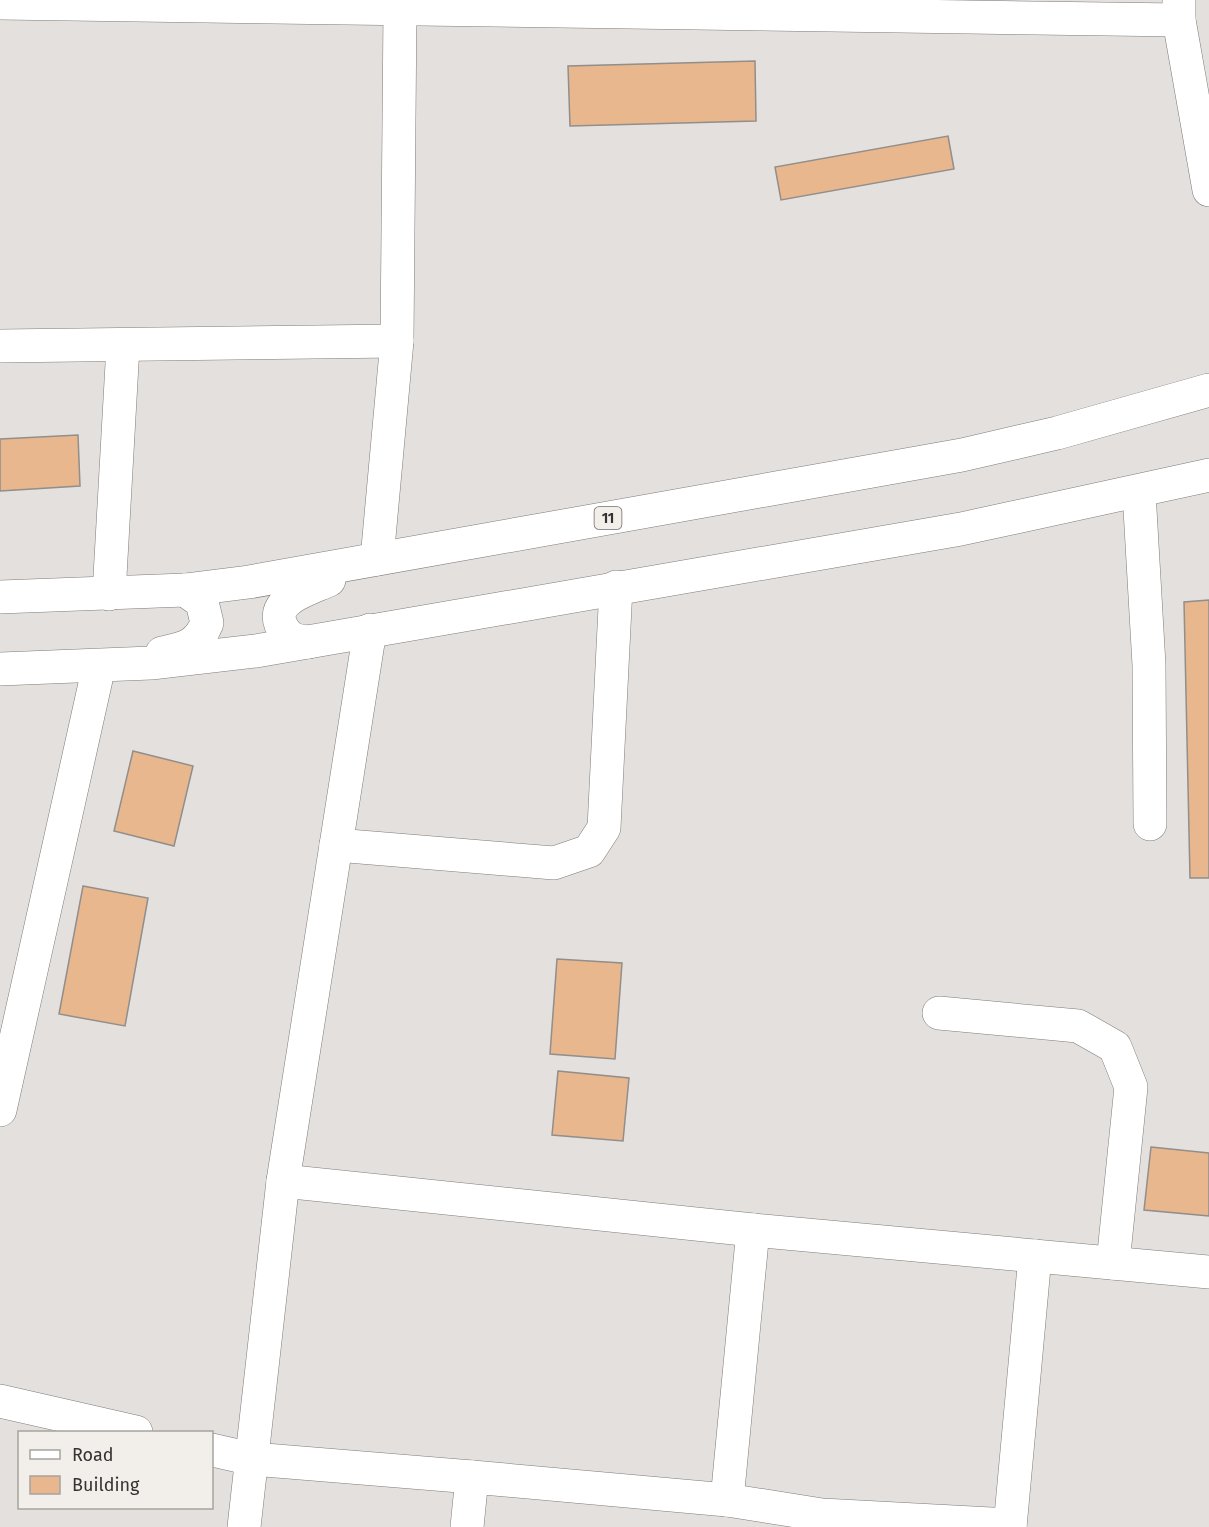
<svg xmlns="http://www.w3.org/2000/svg" width="1209" height="1527" font-family="'Fira Sans',sans-serif">
<style>
.building{fill:#e8b78e;stroke:#918e8b;stroke-width:1.5}
.lines{fill:none;stroke-linecap:round;stroke-linejoin:round}
.minor-casing{stroke:#7f7b78;stroke-width:34}
.highway-casing{stroke:#7f7b78;stroke-width:34}
.minor{stroke:#fff;stroke-width:33}
.highway{stroke:#fff;stroke-width:33}
.labels{text-anchor:middle;dominant-baseline:central;stroke-width:6;stroke-linejoin:round;paint-order:stroke}
.shield{fill:#f2eeea;stroke:#6e6c69;stroke-width:1.5}
.shield-label{font-size:14px;font-weight:bold;fill:#353432}
</style>
<rect width="100%" height="100%" fill="#e4e0dd"/>
<!-- building -->
<g class="building">
<path d="M 755,61 L 756,121 L 570,126 L 568,66 Z"/>
<path d="M 948,136 L 954,169 L 781,200 L 775,167 Z"/>
<path d="M 78,435 L 80,486 L 0,491 L 0,439 Z"/>
<path d="M 1209,600 L 1209,878 L 1190,878 L 1184,602 Z"/>
<path d="M 133,751 L 193,766 L 174,846 L 114,831 Z"/>
<path d="M 83,886 L 148,898 L 125,1026 L 59,1014 Z"/>
<path d="M 557,959 L 622,963 L 615,1059 L 550,1054 Z"/>
<path d="M 558,1071 L 629,1078 L 623,1141 L 552,1135 Z"/>
<path d="M 1151,1147 L 1209,1153 L 1209,1216 L 1144,1210 Z"/>
</g>
<g class="lines">
<defs>
<g id="minor">
<path d="M 1179,0 L 1179,20 L 1209,190"/>
<path d="M 0,3 L 1179,20"/>
<path d="M 0,346 L 397,341 L 400,9"/>
<path d="M 1139,492 L 1149,665 L 1150,824"/>
<path d="M 377,559 L 397,341"/>
<path d="M 109,594 L 123,346"/>
<path d="M 336,845 L 554,863 L 589,851 L 604,828 L 616,587"/>
<path d="M 939,1013 L 1078,1026 L 1115,1047 L 1131,1087 L 1113,1263"/>
<path d="M 0,1110 L 99,666"/>
<path d="M 283,1181 L 753,1230 L 1209,1272"/>
<path d="M 0,1401 L 136,1432"/>
<path d="M 212,1450 L 252,1459 L 472,1477"/>
<path d="M 727,1500 L 822,1515 L 1010,1525"/>
<path d="M 244,1527 L 283,1181 L 370,630"/>
<path d="M 467,1527 L 472,1477 L 727,1500 L 753,1230"/>
<path d="M 1010,1527 L 1035,1256"/>
</g>
<g id="highway">
<path d="M 0,597 L 185,590 L 249,582 L 962,455 L 1057,433 L 1209,390"/>
<path d="M 308,642 C 297,641 289,639 283,629 C 266,600 310,589 329,580"/>
<path d="M 162,653 C 184,648 198,646 207,623 L 202,602 L 185,590"/>
<path d="M 0,669 L 151,663 L 256,651 L 961,529 L 1209,475"/>
</g>
</defs>
<!-- minor casing -->
<use href="#minor" class="minor-casing"/>
<!-- highway casing -->
<use href="#highway" class="highway-casing"/>
<!-- minor -->
<use href="#minor" class="minor"/>
<!-- highway -->
<use href="#highway" class="highway"/>
</g>
<g class="labels">
<!-- shield labels -->
<rect class="shield" x="594.5" y="507" width="27" height="22" rx="4.5"/>
<g class="shield-label">
<text x="608" y="518">11</text>
</g>
</g>
<!-- legend -->
<rect x="18" y="1431" width="195" height="78" fill="#f2eeea" stroke="#a6a4a0" stroke-width="1.5"/>
<rect x="30" y="1450" width="30" height="9" fill="#ffffff" stroke="#a6a4a0" stroke-width="1.5"/>
<text x="72" y="1461" font-size="18" fill="#353432">Road</text>
<rect x="30" y="1476" width="30" height="18" fill="#e8b78e" stroke="#a6a4a0" stroke-width="1.5"/>
<text x="72" y="1491" font-size="18" fill="#353432">Building</text>
</svg>
